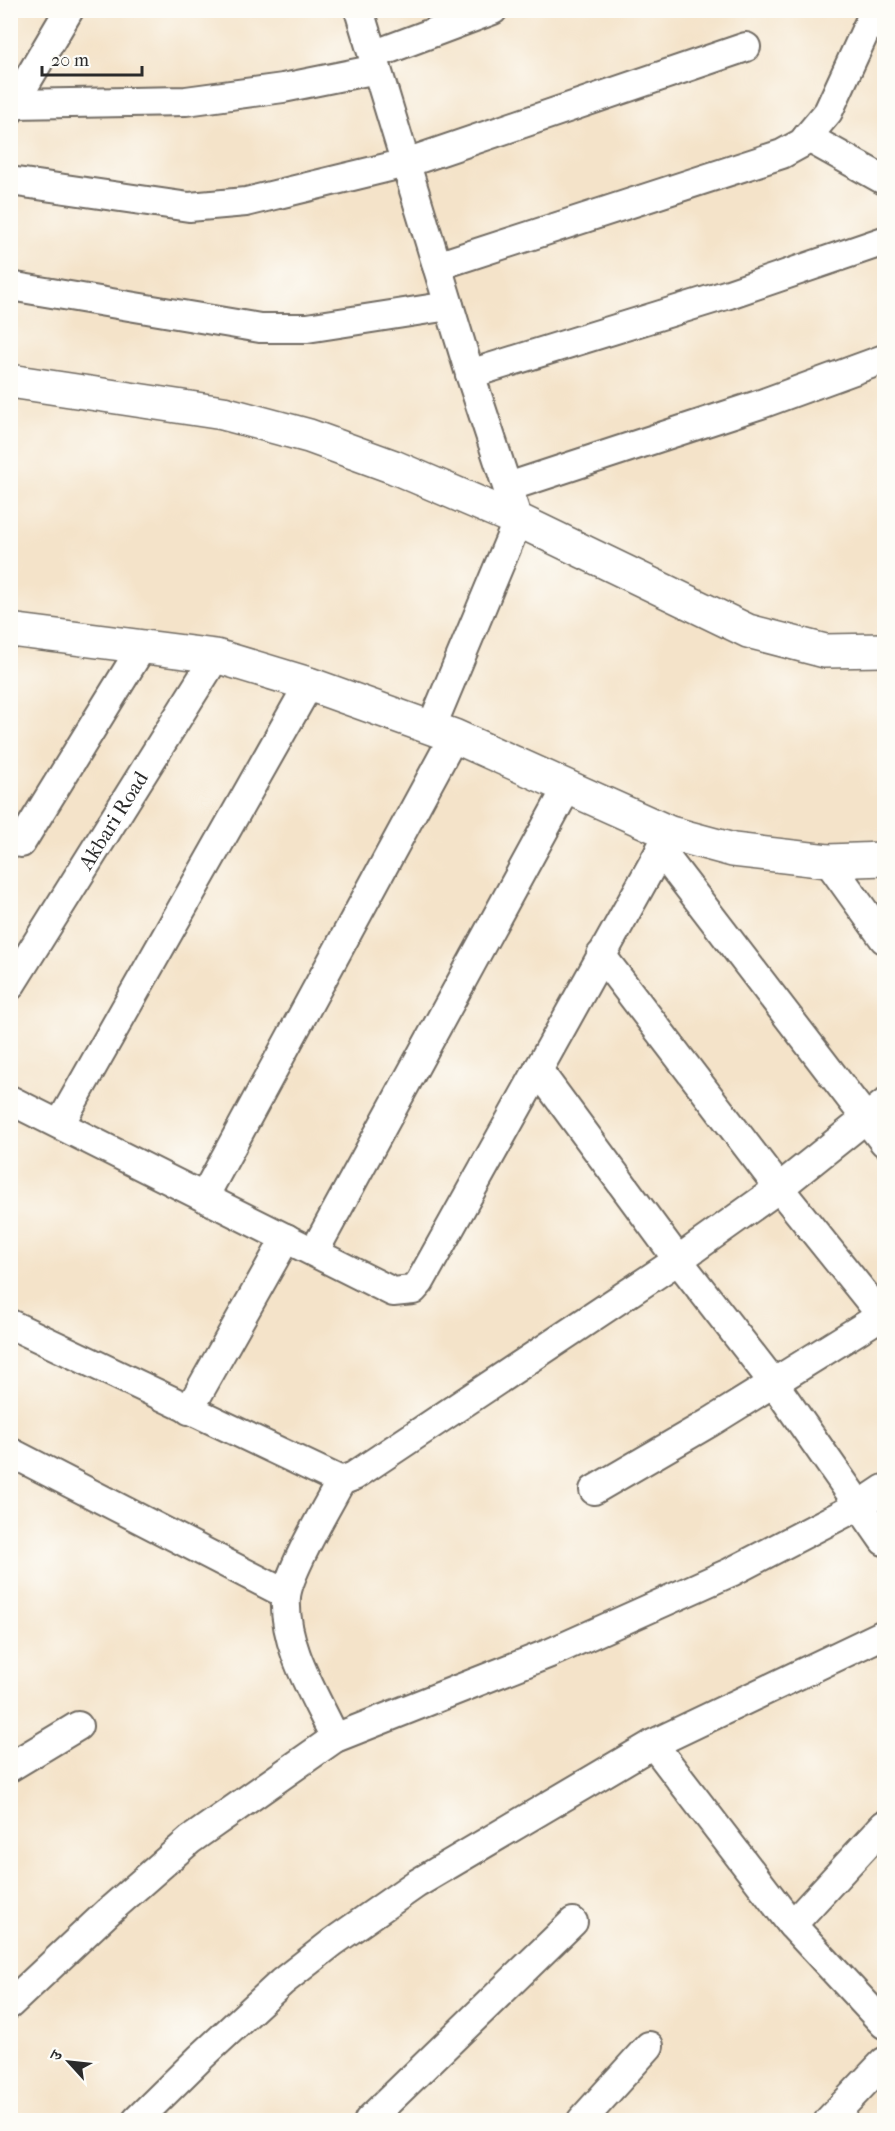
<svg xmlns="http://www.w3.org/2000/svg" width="895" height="2131" font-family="'IM FELL French Canon','Noto Serif Devanagari',serif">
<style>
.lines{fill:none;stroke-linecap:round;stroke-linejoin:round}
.minor-casing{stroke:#716b62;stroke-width:32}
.tertiary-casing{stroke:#716b62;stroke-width:36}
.minor{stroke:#fff;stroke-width:28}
.tertiary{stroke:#fff;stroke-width:33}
.labels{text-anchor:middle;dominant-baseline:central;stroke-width:4.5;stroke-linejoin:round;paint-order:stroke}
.street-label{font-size:21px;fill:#2b2b2b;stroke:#fdfcf7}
</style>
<rect width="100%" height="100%" fill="#fdfcf7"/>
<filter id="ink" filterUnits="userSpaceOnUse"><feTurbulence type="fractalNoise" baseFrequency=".0167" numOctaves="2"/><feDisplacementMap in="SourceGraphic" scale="12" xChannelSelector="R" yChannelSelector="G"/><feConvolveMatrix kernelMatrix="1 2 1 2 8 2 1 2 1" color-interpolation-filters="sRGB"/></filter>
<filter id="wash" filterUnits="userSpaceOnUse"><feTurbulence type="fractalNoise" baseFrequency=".008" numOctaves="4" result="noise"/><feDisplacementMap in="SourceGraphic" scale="24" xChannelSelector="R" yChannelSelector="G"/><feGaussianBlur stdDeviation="1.35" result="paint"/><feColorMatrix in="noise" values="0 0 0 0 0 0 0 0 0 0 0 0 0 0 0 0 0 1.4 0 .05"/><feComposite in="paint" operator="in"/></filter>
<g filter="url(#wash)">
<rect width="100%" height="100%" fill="#f4e3c9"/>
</g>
<g filter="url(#ink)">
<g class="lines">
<defs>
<g id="minor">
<path d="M 359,10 L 470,374 L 518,520 L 431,728"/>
<path d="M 373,55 L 493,10"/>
<path d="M 13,104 L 186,101 L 283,88 L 377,69"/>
<path d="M 10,110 L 69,10"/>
<path d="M 807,137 L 884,180"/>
<path d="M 10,181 L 189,207 L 246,202 L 406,163 L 746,47"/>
<path d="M 437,266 L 782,154 L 802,143 L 828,112 L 875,10"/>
<path d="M 10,286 L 260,328 L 307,328 L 449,306"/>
<path d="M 470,374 L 729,294 L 884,241"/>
<path d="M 508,487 L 761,404 L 884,359"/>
<path d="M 21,843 L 142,647"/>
<path d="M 660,850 L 884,1142"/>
<path d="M 828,861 L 884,939"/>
<path d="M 601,955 L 779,1188 L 882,1316"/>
<path id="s1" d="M 10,986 L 216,656"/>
<path d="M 538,1070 L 678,1260 L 773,1382 L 884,1541"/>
<path d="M 10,1100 L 393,1292 L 413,1290 L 420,1282 L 670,833"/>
<path d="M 60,1124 L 309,684"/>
<path d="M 204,1197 L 454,736"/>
<path d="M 314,1252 L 567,788"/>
<path d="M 10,1324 L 341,1481 L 354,1476 L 678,1260 L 779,1188 L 884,1104"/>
<path d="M 189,1410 L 286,1238"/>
<path d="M 10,1452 L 286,1594"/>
<path d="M 594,1490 L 709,1423 L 884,1314"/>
<path d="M 335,1738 C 315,1695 283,1646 286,1597 C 288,1572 328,1505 341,1481"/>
<path d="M 653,1744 L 792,1925 L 884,2024"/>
<path d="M 10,1767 L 78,1726"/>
<path d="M 792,1925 L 884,1825"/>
<path d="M 10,2004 L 109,1911 L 190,1840 L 335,1738 L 550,1653 L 731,1572 L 860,1505 L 884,1489"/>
<path d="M 137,2120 L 201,2057 L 282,1982 L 333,1942 L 416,1884 L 653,1744 L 884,1634"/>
<path d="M 369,2120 L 573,1922"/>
<path d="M 582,2120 L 649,2046"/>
<path d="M 829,2120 L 884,2062"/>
</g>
<g id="tertiary">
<path d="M 10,381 L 223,413 L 309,436 L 394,467 L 518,520 L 748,631 L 825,651 L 884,650"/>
<path d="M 10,630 L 216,656 L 309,684 L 454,736 L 670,833 L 733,850 L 828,861 L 884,859"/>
</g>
</defs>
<!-- minor casing -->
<use href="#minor" class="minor-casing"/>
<!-- tertiary casing -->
<use href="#tertiary" class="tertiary-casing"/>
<!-- minor -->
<use href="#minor" class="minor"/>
<!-- tertiary -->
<use href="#tertiary" class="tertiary"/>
</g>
</g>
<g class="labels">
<!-- street labels -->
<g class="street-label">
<text stroke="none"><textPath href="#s1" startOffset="195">Akbari Road</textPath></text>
</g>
</g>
<!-- margin -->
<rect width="895" height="2131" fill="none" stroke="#fdfcf7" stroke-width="36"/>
<!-- north arrow -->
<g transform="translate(69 2062) rotate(297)" stroke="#fdfcf7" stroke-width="4.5" paint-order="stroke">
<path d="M0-4.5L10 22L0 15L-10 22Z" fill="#2b2b2b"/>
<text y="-9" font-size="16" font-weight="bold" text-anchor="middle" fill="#2b2b2b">उ</text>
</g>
<!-- scale -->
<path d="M42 66v9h100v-9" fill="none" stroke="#2b2b2b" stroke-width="3"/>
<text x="51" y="66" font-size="18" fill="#2b2b2b" stroke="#fdfcf7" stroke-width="4.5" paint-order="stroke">20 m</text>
</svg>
